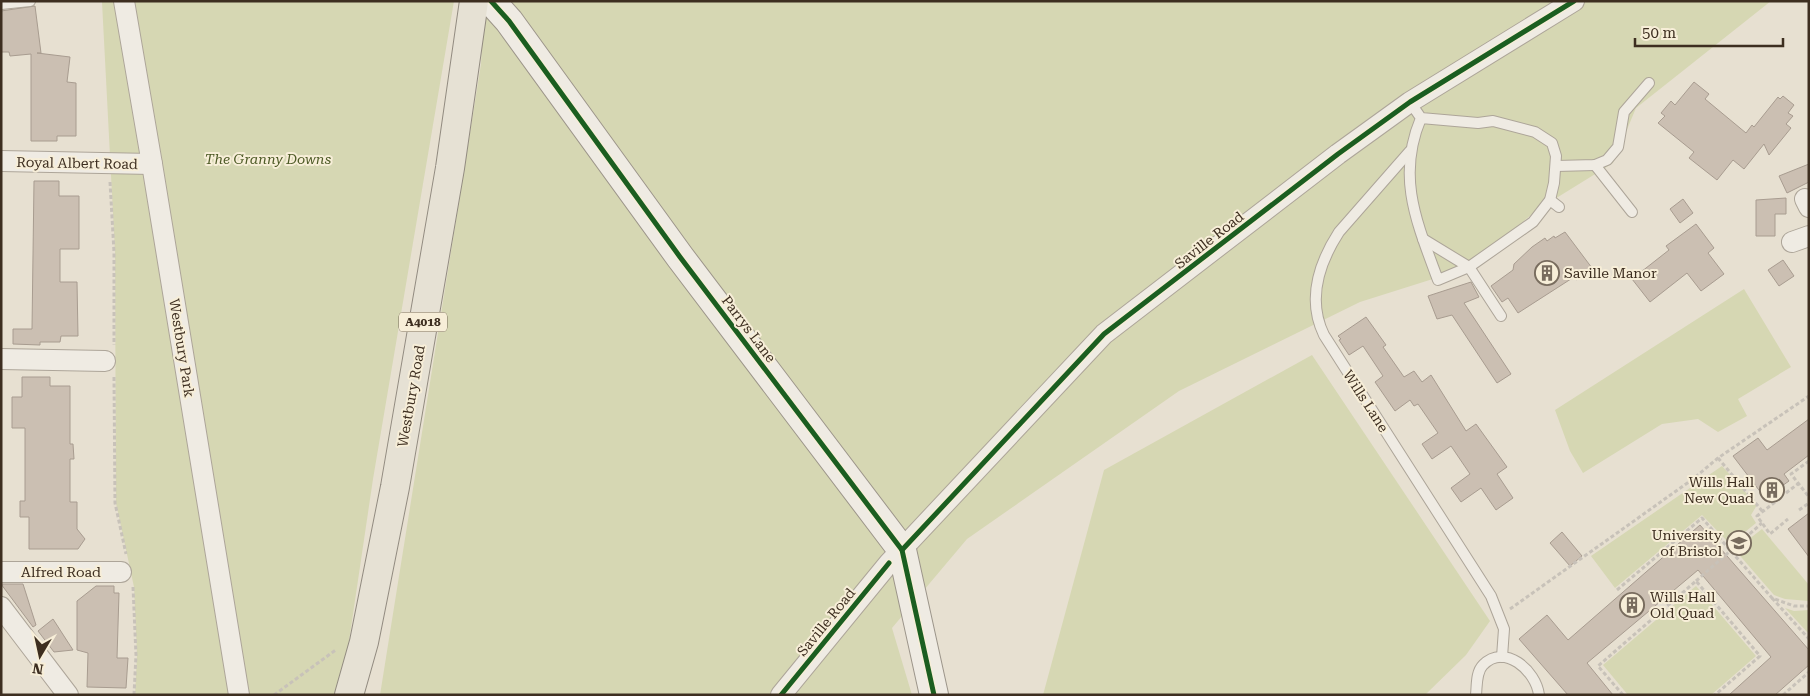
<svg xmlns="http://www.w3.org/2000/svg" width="1810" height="696" font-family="'Roboto Serif',serif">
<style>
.green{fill:#d6d7b3}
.building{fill:#cbbfb2;stroke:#a89c90}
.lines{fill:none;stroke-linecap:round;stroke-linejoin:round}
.lane-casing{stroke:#ada599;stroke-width:12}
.street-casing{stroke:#ada599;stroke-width:22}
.secondary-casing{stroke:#9c958a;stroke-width:30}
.primary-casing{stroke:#928b80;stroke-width:30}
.path{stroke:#c8c2b9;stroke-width:3;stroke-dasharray:4 2.5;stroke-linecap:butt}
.lane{stroke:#efebe3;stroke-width:10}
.street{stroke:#efebe3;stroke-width:20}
.secondary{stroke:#efebe3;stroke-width:28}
.primary{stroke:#e6e1d4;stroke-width:28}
.cycleway-casing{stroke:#f7eed8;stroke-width:8}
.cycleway{stroke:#1b5e20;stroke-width:5}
.labels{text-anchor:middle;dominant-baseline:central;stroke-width:4;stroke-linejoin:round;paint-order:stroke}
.shield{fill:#f7eed8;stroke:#756857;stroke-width:1}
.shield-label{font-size:12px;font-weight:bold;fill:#3d2e20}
.park-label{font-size:14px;font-style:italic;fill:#4d5a26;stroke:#f7eed8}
.street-label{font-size:14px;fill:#3d2e20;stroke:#f7eed8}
.poi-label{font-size:14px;fill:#3d2e20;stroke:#f7eed8;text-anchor:start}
</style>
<rect width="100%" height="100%" fill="#e7e0d1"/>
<!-- green -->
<g class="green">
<path d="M 454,1 L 373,479 L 341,695 L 135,695 L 137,655 L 134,587 L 116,503 L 115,252 L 102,2 Z"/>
<path d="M 484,1 L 1771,1 L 1636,108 L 1613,163 L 1537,210 L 1484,254 L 1436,278 L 1360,302 L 1179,391 L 967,539 L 892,628 L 912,695 L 380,695 L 481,64 Z"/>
<path d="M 1744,289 L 1791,367 L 1738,399 L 1747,416 L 1718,432 L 1698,419 L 1662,424 L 1583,473 L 1570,451 L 1555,410 Z"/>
<path d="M 1312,355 L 1490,621 L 1466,655 L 1425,695 L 1043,695 L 1104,470 Z"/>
<path d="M 1722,466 L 1757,505 L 1751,515 L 1756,523 L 1730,544 L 1702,515 L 1615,588 L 1591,556 Z"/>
<path d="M 1762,529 L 1809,585 L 1809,601 L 1785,599 L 1774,595 L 1735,550 Z"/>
<path d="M 1696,586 L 1756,656 L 1711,695 L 1628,695 L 1603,665 Z"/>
<path d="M 1785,608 L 1794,611 L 1809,610 L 1809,634 Z"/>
</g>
<!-- building -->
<g class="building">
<path d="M 35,6 L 41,53 L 37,53 L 70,57 L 67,82 L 76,83 L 76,136 L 57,136 L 57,141 L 31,141 L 31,54 L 10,56 L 9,52 L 1,52 L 1,11 Z"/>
<path d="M 1694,82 L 1709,94 L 1705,99 L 1746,133 L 1752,125 L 1754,127 L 1778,97 L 1780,99 L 1783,96 L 1794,105 L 1788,113 L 1793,116 L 1786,124 L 1791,128 L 1769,155 L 1764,144 L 1744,169 L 1733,160 L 1717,180 L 1689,158 L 1694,152 L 1658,123 L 1665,116 L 1661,113 L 1671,101 L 1675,105 Z"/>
<path d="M 1809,164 L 1809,182 L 1787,193 L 1779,176 Z"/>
<path d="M 34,181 L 59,181 L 59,196 L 79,196 L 79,249 L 60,249 L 60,282 L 77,282 L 78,336 L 61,336 L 60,342 L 40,342 L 40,345 L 13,344 L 13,329 L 32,329 Z"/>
<path d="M 1786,198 L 1786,214 L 1775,214 L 1775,236 L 1756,236 L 1756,200 Z"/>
<path d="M 1683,199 L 1693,213 L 1680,223 L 1670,209 Z"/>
<path d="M 1696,224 L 1714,248 L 1708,253 L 1724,274 L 1701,291 L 1687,273 L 1650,302 L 1632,279 L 1669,250 L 1666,246 Z"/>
<path d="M 1565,232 L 1592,268 L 1576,280 L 1574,277 L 1518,313 L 1508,298 L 1502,302 L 1491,286 L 1513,270 L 1514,264 L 1532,247 L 1545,238 L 1547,241 L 1554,236 L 1555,238 Z"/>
<path d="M 1783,260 L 1794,276 L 1779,286 L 1768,270 Z"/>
<path d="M 1471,282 L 1479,297 L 1464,303 L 1511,374 L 1497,383 L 1452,315 L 1437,319 L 1428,296 Z"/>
<path d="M 1366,317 L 1386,345 L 1383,347 L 1404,377 L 1414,371 L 1422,382 L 1431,375 L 1466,431 L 1476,424 L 1507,467 L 1497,474 L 1513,498 L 1496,510 L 1481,488 L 1461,502 L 1451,488 L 1470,474 L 1451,446 L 1432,459 L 1422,444 L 1438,433 L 1418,404 L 1414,406 L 1410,400 L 1395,411 L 1375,382 L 1383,376 L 1363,346 L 1349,355 L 1339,340 L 1341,339 L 1338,336 Z"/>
<path d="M 22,377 L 50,377 L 50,386 L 70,386 L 70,444 L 73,444 L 74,459 L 70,459 L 70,502 L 77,502 L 77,529 L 85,539 L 78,549 L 29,549 L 29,517 L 20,517 L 20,501 L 25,501 L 25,428 L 12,428 L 12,397 L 22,397 Z"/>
<path d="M 1809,419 L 1809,455 L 1784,474 L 1789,481 L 1765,498 L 1733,456 L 1758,438 L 1767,450 Z"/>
<path d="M 1809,513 L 1809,557 L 1788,529 Z"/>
<path d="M 1700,525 L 1809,650 L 1809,665 L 1775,695 L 1729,695 L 1771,657 L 1698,570 L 1587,663 L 1613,695 L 1568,695 L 1519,639 L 1547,615 L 1568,640 Z"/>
<path d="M 1562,532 L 1582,556 L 1570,566 L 1550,543 Z"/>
<path d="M 1,584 L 23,584 L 36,625 L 33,627 Z"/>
<path d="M 96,586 L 114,586 L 114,593 L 119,593 L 117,658 L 128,658 L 126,688 L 87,687 L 88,653 L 77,650 L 77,601 Z"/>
<path d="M 53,619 L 73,650 L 54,652 L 38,631 Z"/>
</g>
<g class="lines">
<defs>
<g id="lane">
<path d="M 1,4 L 30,1"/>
<path d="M 1410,102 L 1421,118 L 1478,123 L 1493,121 L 1535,132 L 1552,143 L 1556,156 L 1554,183 L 1550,200 L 1533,222 L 1469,267 L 1438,280 C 1417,223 1396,177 1421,118"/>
<path d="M 1410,151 L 1339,232 C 1319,263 1307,300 1324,335 L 1491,596 L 1504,629 L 1502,657"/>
<path d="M 1595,165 L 1632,212"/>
<path d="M 1556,166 L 1595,165 L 1607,160 L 1618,147 L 1624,112 L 1649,83"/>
<path d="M 1550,200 L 1559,207"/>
<path d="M 1423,239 L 1469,267 L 1501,316"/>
<path d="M 1476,695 C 1477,685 1476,672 1483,665 C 1504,643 1536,670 1539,695"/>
</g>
<g id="street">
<path d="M 124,1 L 152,164 L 239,695"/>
<path d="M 1,161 L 152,164"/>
<path d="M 1805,199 L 1809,207"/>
<path d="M 1792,242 L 1809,236"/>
<path d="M 1,359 L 105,361"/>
<path d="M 1,572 L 121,572"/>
<path d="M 1,607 L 68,695"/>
<path d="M 781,695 L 889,563 L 1104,334 L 1338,154 L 1410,102 L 1574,1"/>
</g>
<path id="secondary" d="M 491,1 L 509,21 L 680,257 L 902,550 L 934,695"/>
<path id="primary" d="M 349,695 L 364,642 L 395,487 L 450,168 L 474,1"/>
</defs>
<!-- lane casing -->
<use href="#lane" class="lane-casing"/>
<!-- street casing -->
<use href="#street" class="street-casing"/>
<!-- secondary casing -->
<use href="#secondary" class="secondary-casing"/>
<!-- primary casing -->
<use href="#primary" class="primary-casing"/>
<!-- path -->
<g class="path">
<path d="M 110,182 L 114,252 L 114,345"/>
<path d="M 114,377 L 115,503 L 126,554"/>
<path d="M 1718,458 L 1763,512"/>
<path d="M 1809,461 L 1791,474 L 1809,497"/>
<path d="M 1786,493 L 1799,483"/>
<path d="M 1775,502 L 1757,516 L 1770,534 L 1788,519"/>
<path d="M 1799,510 L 1809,503"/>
<path d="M 1696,581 L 1762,523"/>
<path d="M 133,587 L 136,655 L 134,695"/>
<path d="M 1617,590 L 1702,518 L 1772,598 L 1794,606 L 1809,606"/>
<path d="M 1772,598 L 1809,639"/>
<path d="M 1510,609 L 1693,479 L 1718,458 L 1809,396"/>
<path d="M 274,695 L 337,649"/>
<path d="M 1623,695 L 1598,666 L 1696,581 L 1760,656 L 1715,695"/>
<path d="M 1783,695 L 1809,672"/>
</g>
<!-- lane -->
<use href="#lane" class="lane"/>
<!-- street -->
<use href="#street" class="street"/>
<!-- secondary -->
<use href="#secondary" class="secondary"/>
<!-- primary -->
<use href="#primary" class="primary"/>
<defs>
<g id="cycleway">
<path d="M 491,1 L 509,21 L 680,257 L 902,550 L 934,695"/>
<path d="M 902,550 L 1104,334 L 1338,154 L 1410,102 L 1574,1"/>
<path d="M 781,695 L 889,563"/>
</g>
</defs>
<!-- cycleway casing -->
<use href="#cycleway" class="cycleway-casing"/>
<!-- cycleway -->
<use href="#cycleway" class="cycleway"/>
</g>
<!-- icons -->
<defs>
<symbol id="building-ring" viewBox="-11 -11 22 22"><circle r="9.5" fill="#f7eed8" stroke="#786c5e" stroke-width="1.5"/><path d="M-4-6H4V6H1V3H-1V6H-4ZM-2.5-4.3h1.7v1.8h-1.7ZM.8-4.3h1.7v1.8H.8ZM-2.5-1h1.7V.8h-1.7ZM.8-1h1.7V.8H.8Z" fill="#786c5e"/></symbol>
<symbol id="university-ring" viewBox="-11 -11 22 22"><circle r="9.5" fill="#f7eed8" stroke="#786c5e" stroke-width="1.5"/><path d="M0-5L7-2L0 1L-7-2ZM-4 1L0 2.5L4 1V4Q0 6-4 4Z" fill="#786c5e"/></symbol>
</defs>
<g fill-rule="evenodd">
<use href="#building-ring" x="1533" y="259" width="28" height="28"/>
<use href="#building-ring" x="1758" y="476" width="28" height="28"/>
<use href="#university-ring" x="1725" y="529" width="28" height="28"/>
<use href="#building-ring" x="1618" y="591" width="28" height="28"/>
</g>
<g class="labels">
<!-- shield labels -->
<rect class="shield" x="399" y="312.5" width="48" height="19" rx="4"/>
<g class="shield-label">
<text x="423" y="322">A4018</text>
</g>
<!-- park labels -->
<g class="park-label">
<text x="268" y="159">The Granny Downs</text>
</g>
<!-- street labels -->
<g class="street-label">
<text transform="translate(77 163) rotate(1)">Royal Albert Road</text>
<text transform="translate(1209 240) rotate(-38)">Saville Road</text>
<text transform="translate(749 329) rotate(53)">Parrys Lane</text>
<text transform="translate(182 348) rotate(81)">Westbury Park</text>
<text transform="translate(411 396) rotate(-80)">Westbury Road</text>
<text transform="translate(1366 401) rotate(57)">Wills Lane</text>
<text x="61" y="572">Alfred Road</text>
<text transform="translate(826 622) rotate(-51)">Saville Road</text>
</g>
<!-- poi labels -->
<g class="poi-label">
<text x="1564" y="273">Saville Manor</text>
<text x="1754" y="482" text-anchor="end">Wills Hall<tspan x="1754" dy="16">New Quad</tspan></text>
<text x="1722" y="535" text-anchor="end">University<tspan x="1722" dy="16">of Bristol</tspan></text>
<text x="1650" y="597">Wills Hall<tspan x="1650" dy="16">Old Quad</tspan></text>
</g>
</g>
<!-- border -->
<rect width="1810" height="696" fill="none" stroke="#3d2e20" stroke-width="5"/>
<!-- north arrow -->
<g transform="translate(40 656) rotate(189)" stroke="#f7eed8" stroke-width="4" paint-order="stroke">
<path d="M0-4L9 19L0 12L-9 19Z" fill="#3d2e20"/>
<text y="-8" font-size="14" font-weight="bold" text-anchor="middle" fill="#3d2e20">N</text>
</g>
<!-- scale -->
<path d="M1635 38v8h148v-8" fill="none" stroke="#3d2e20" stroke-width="2.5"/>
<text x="1642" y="38" font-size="15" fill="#3d2e20" stroke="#f7eed8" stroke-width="4" paint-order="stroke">50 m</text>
</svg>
